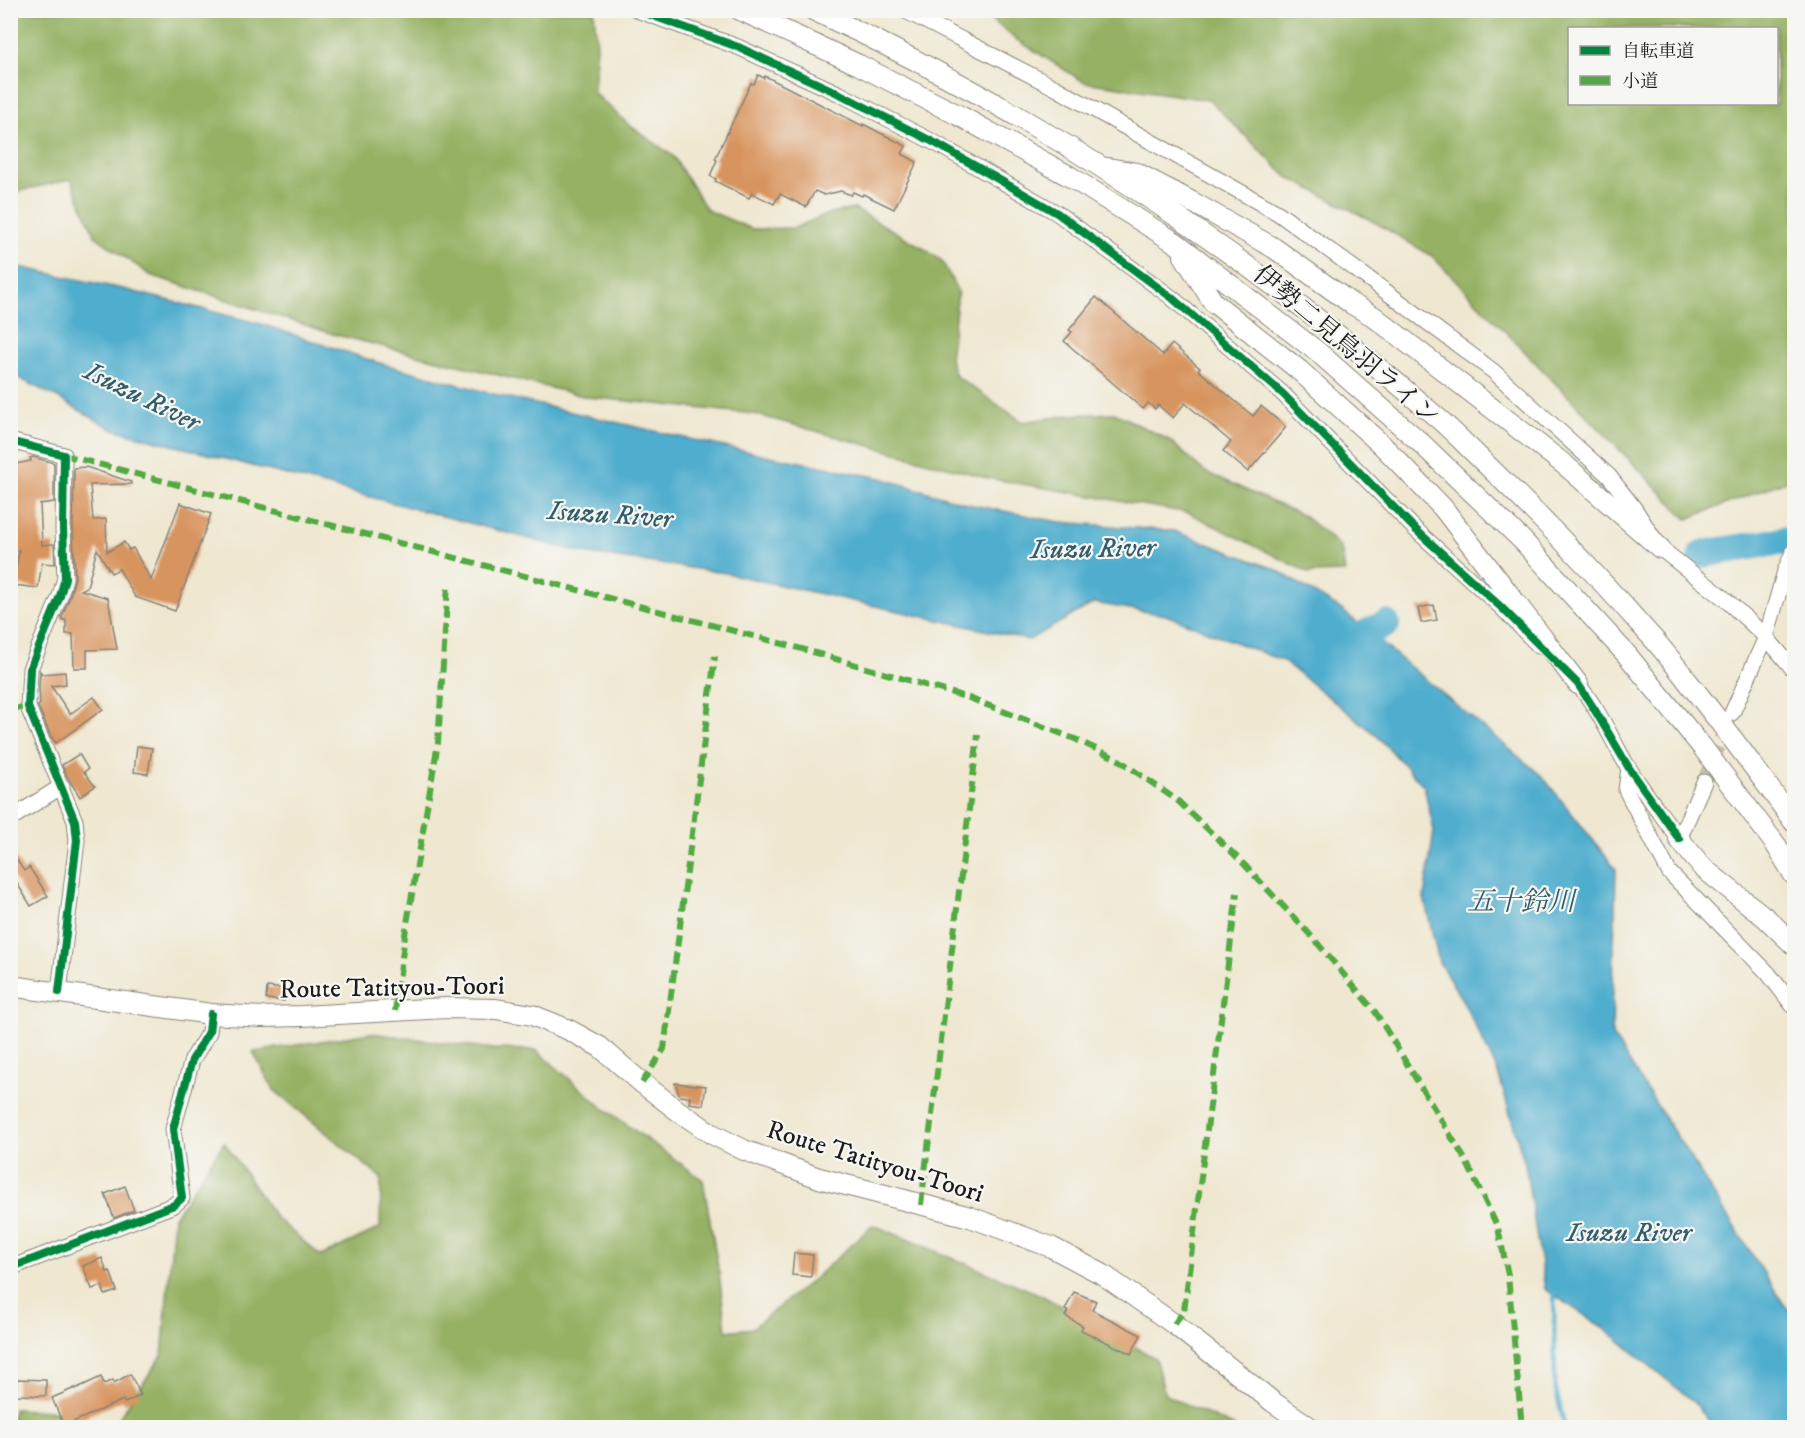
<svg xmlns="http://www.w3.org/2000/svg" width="1805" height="1438" font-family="'IM FELL DW Pica','Noto Serif JP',serif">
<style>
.forest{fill:#95b163;stroke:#586640;stroke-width:1.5;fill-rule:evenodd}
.water{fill:#4fadce;stroke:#366475;stroke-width:1.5}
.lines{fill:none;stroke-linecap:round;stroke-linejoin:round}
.stream{stroke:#4fadce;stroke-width:4.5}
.river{stroke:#4fadce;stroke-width:28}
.building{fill:#d8945f}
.minor-tunnel{stroke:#c5beac;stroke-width:15;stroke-dasharray:15 8;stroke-linecap:butt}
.minor-casing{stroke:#868276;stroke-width:17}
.major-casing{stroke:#868276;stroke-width:22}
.minor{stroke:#fff;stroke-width:15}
.major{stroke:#fff;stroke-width:20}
.quiet{stroke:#52a943;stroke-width:6;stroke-dasharray:12 6;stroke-linecap:butt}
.cycleway-casing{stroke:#f6f6f2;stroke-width:11}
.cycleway{stroke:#00873e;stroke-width:8}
.labels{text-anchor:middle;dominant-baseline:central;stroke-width:4.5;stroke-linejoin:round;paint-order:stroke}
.street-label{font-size:26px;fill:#1c1c1c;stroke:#f6f6f2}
.water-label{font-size:27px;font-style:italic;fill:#335d6c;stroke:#f6f6f2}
</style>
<rect width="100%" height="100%" fill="#f6f6f2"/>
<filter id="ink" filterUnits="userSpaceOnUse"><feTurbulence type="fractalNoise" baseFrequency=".0167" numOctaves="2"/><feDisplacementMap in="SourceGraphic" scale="12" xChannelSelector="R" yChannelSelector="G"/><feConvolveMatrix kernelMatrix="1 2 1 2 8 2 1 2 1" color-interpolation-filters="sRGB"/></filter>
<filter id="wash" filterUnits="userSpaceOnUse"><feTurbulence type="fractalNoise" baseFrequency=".008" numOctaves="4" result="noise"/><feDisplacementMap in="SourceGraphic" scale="24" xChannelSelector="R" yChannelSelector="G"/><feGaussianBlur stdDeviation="1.35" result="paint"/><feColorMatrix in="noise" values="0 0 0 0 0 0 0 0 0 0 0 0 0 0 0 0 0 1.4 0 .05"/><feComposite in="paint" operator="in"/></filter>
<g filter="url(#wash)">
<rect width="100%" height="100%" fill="#efe7d0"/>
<!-- forest -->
<g class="forest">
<path d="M 10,11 L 594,11 L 597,46 L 594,93 L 628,124 L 673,156 L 707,210 L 752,229 L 794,228 L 830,213 L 855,209 L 920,246 L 942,261 L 958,292 L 950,359 L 956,376 L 1023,422 L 1070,415 L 1115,413 L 1169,440 L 1205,472 L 1304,516 L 1341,547 L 1345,572 L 1309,573 L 1189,513 L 987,478 L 754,414 L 587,397 L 333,334 L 150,275 L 95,236 L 71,179 L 11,193 Z"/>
<path d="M 981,11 L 1794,11 L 1794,478 L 1687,519 L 1432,256 L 1376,223 L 1287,177 L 1209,100 L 1084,82 L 1014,38 ZM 1570,28 L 1776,28 L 1776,104 L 1570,104 Z"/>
<path d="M 370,1033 L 494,1049 L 536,1050 L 601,1106 L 703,1180 L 719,1273 L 726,1331 L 752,1328 L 816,1277 L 873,1225 L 1041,1295 L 1155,1358 L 1165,1395 L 1235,1427 L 112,1428 L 162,1356 L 174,1217 L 224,1142 L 276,1218 L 321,1256 L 380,1228 L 381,1178 L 274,1090 L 253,1052 Z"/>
<path d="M 14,1409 L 68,1412 L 81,1427 L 11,1428 Z"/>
</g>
<!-- water -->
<path class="water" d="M 10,265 L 123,289 L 258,323 L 376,362 L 501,396 L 720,446 L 881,478 L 968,504 L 1060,522 L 1174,531 L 1275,569 L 1342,610 L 1542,776 L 1616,869 L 1612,1035 L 1783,1303 L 1794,1316 L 1794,1427 L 1714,1427 L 1695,1403 L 1604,1328 L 1545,1289 L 1525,1164 L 1497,1070 L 1464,1003 L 1439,962 L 1424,898 L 1434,831 L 1424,786 L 1375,734 L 1283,661 L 1166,615 L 1094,603 L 1029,640 L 726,573 L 583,553 L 112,429 L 58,398 L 11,374 Z"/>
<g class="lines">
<!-- stream -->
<path class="stream" d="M 1554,1290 L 1555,1386 L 1565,1428"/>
<!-- river -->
<g class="river">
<path d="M 1702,554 L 1794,539"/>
<path d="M 1342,645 L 1386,624"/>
</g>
</g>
<g id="blocks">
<!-- building -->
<g class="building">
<path d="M 758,75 L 764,78 L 765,76 L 863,126 L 863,124 L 906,146 L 902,154 L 917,162 L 894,209 L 863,194 L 862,196 L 853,192 L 851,195 L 841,191 L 824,195 L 815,191 L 806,207 L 780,194 L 774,204 L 752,193 L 749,198 L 715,181 L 716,179 L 710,176 L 717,160 L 715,159 L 751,83 L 754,84 Z"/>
<path d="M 1096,297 L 1163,355 L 1172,344 L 1200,368 L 1198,370 L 1253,416 L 1261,406 L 1286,427 L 1248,472 L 1223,451 L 1231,442 L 1185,403 L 1173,418 L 1158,405 L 1155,409 L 1148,403 L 1143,409 L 1064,341 L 1072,332 L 1069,330 Z"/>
<path d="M 33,457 L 54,463 L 54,502 L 40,504 L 42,545 L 54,544 L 55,564 L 42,563 L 38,588 L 14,585 L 19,550 L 10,550 L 10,465 L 31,461 L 30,458 Z"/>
<path d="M 86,467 L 131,482 L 131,484 L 90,485 L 93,520 L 106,519 L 107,552 L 124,542 L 129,550 L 133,548 L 151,580 L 180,503 L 211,514 L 175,611 L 135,597 L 119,569 L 111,573 L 97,549 L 87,587 L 81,590 L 108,598 L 117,649 L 87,650 L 87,668 L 74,668 L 73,634 L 66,634 L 66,620 L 62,620 L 62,617 L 69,599 L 75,578 L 73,529 L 74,468 Z"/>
<path d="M 1434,605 L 1437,620 L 1421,623 L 1418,608 Z"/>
<path d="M 40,671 L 42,674 L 65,672 L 66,684 L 51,686 L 70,714 L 94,697 L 103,709 L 56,743 L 51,737 L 38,706 L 40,704 L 39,688 Z"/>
<path d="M 137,746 L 152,748 L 148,774 L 134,772 Z"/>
<path d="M 79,754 L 88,769 L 84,772 L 95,786 L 80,797 L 68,778 L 62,765 Z"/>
<path d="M 10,850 L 24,871 L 29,867 L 48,896 L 31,906 L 10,872 Z"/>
<path d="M 267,987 L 285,989 L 284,1001 L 266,999 Z"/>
<path d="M 675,1083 L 706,1086 L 703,1105 L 689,1103 L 690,1097 L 680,1096 Z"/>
<path d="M 125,1186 L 134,1210 L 114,1218 L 105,1194 Z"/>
<path d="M 794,1253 L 813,1255 L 811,1277 L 792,1275 Z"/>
<path d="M 102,1258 L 107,1272 L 110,1271 L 117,1291 L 105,1295 L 102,1286 L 92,1289 L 83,1266 Z"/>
<path d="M 1074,1292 L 1096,1301 L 1092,1310 L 1141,1335 L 1131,1354 L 1081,1330 L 1083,1326 L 1065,1316 L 1068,1311 L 1065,1310 Z"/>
<path d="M 130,1374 L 141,1395 L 125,1403 L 123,1400 L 64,1426 L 52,1398 L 75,1388 L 75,1389 L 101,1377 L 104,1384 L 113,1380 L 114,1383 Z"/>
<path d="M 17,1379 L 46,1380 L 46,1396 L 16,1395 Z"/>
</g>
</g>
</g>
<g filter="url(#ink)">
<use href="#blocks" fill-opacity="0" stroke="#868276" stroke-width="1.5"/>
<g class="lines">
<!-- minor-tunnel -->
<path class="minor-tunnel" d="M 1704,782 L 1728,722"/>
<defs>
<g id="minor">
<path d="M 637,10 L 738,47 L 840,94 L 937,144 L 1057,213 L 1171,297 L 1283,394 L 1415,529 L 1502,608 L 1539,646"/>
<path d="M 904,10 L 1054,87 L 1278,213 L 1373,282 L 1493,371 L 1609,476 L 1634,508 L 1660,548 L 1725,599 L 1766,637 L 1794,670"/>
<path d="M 10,441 L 64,455 L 63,529 L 65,578 L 60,596 L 30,669 L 28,707 L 75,821 L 77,840 L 59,992"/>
<path d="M 1571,677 C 1596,702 1610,737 1628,767 C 1644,792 1662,815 1679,839"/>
<path d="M 1732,713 L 1766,637 L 1785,571 L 1794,550"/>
<path d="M 1629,768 L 1626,790 L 1669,872 L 1768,973 L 1794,1007"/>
<path d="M 10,819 L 62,786"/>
<path d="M 1679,839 L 1704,782"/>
<path d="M 10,1268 L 174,1205 L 182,1198 L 173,1129 L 192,1060 L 209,1032 L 211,1014"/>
</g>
<g id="major">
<path d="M 740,10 L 859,65 L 960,116 L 1069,176 L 1176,243 L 1319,353 L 1422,444 L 1522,540 L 1628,656 L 1703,748 L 1776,845 L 1794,875"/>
<path d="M 813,10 C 1040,115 1252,256 1440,420 C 1458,436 1474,453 1491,469 C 1546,522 1598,576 1648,633 C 1663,649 1676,666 1689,683 C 1726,729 1760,775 1794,822"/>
<path d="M 1108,168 L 1137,173 L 1194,203 L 1274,248 L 1352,304 L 1373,316 L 1565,465 L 1660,548"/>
<path d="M 1184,256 L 1213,302 L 1299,370 L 1383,446 L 1443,508 L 1578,684"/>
<path d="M 1679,839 L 1703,868 L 1766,918 L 1794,945"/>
<path d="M 10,986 L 211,1014 L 262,1017 L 302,1016 L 446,1008 L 496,1009 L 532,1015 L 569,1030 L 600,1047 L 642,1083 L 677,1110 L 712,1134 L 744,1150 L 819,1178 L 970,1217 L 1051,1247 L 1102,1274 L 1174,1324 L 1273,1402 L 1311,1428"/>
</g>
</defs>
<!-- minor casing -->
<use href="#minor" class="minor-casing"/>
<!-- major casing -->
<use href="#major" class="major-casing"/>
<!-- minor -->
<use href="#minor" class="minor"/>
<!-- major -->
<use href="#major" class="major"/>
<!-- quiet -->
<g class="quiet">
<path d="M 64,455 L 795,647 L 969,698 L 1075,739 L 1119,760 L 1178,801 L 1240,860 L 1314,939 L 1376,1013 L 1466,1161 L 1498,1228 L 1508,1275 L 1522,1428"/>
<path d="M 10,709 L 28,707"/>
<path d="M 395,1011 L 405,935 L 438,743 L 448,584"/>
<path d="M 642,1083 L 664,1049 L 715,656"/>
<path d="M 921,1205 L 978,735"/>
<path d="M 1174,1324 L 1184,1311 L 1237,893"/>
</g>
<defs>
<g id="cycleway">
<path d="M 637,10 L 738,47 L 840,94 L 937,144 L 1057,213 L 1171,297 L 1283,394 L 1415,529 L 1502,608 L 1578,684 L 1596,712 L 1629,768 L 1679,839"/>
<path d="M 10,441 L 64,455 L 63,529 L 65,578 L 60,596 L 30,669 L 28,707 L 75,821 L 77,840 L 59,992"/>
<path d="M 10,1268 L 174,1205 L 182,1198 L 173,1129 L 192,1060 L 209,1032 L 211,1014"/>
</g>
</defs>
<!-- cycleway casing -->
<use href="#cycleway" class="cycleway-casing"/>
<!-- cycleway -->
<use href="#cycleway" class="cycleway"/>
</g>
</g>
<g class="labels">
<!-- street labels -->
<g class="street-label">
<text transform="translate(1346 346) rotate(40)">伊勢二見鳥羽ライン</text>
<text transform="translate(392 988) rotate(-1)">Route Tatityou-Toori</text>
<text transform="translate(875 1162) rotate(17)">Route Tatityou-Toori</text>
</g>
<!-- water labels -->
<g class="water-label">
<text transform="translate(142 397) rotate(26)">Isuzu River</text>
<text transform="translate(610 515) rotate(4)">Isuzu River</text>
<text transform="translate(1093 549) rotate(-1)">Isuzu River</text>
<text x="1521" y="902">五十鈴川</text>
<text x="1629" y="1233">Isuzu River</text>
</g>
</g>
<!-- margin -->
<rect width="1805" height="1438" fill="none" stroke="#f6f6f2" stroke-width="36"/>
<!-- legend -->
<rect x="1568" y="27" width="210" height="78" fill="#f6f6f2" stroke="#9f9f9c" stroke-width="1.5"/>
<rect x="1580" y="46" width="30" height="9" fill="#00873e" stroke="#9f9f9c" stroke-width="1.5"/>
<text x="1622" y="57" font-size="18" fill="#1c1c1c">自転車道</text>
<rect x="1580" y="76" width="30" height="9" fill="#52a943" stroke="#9f9f9c" stroke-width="1.5"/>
<text x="1622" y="87" font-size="18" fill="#1c1c1c">小道</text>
</svg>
